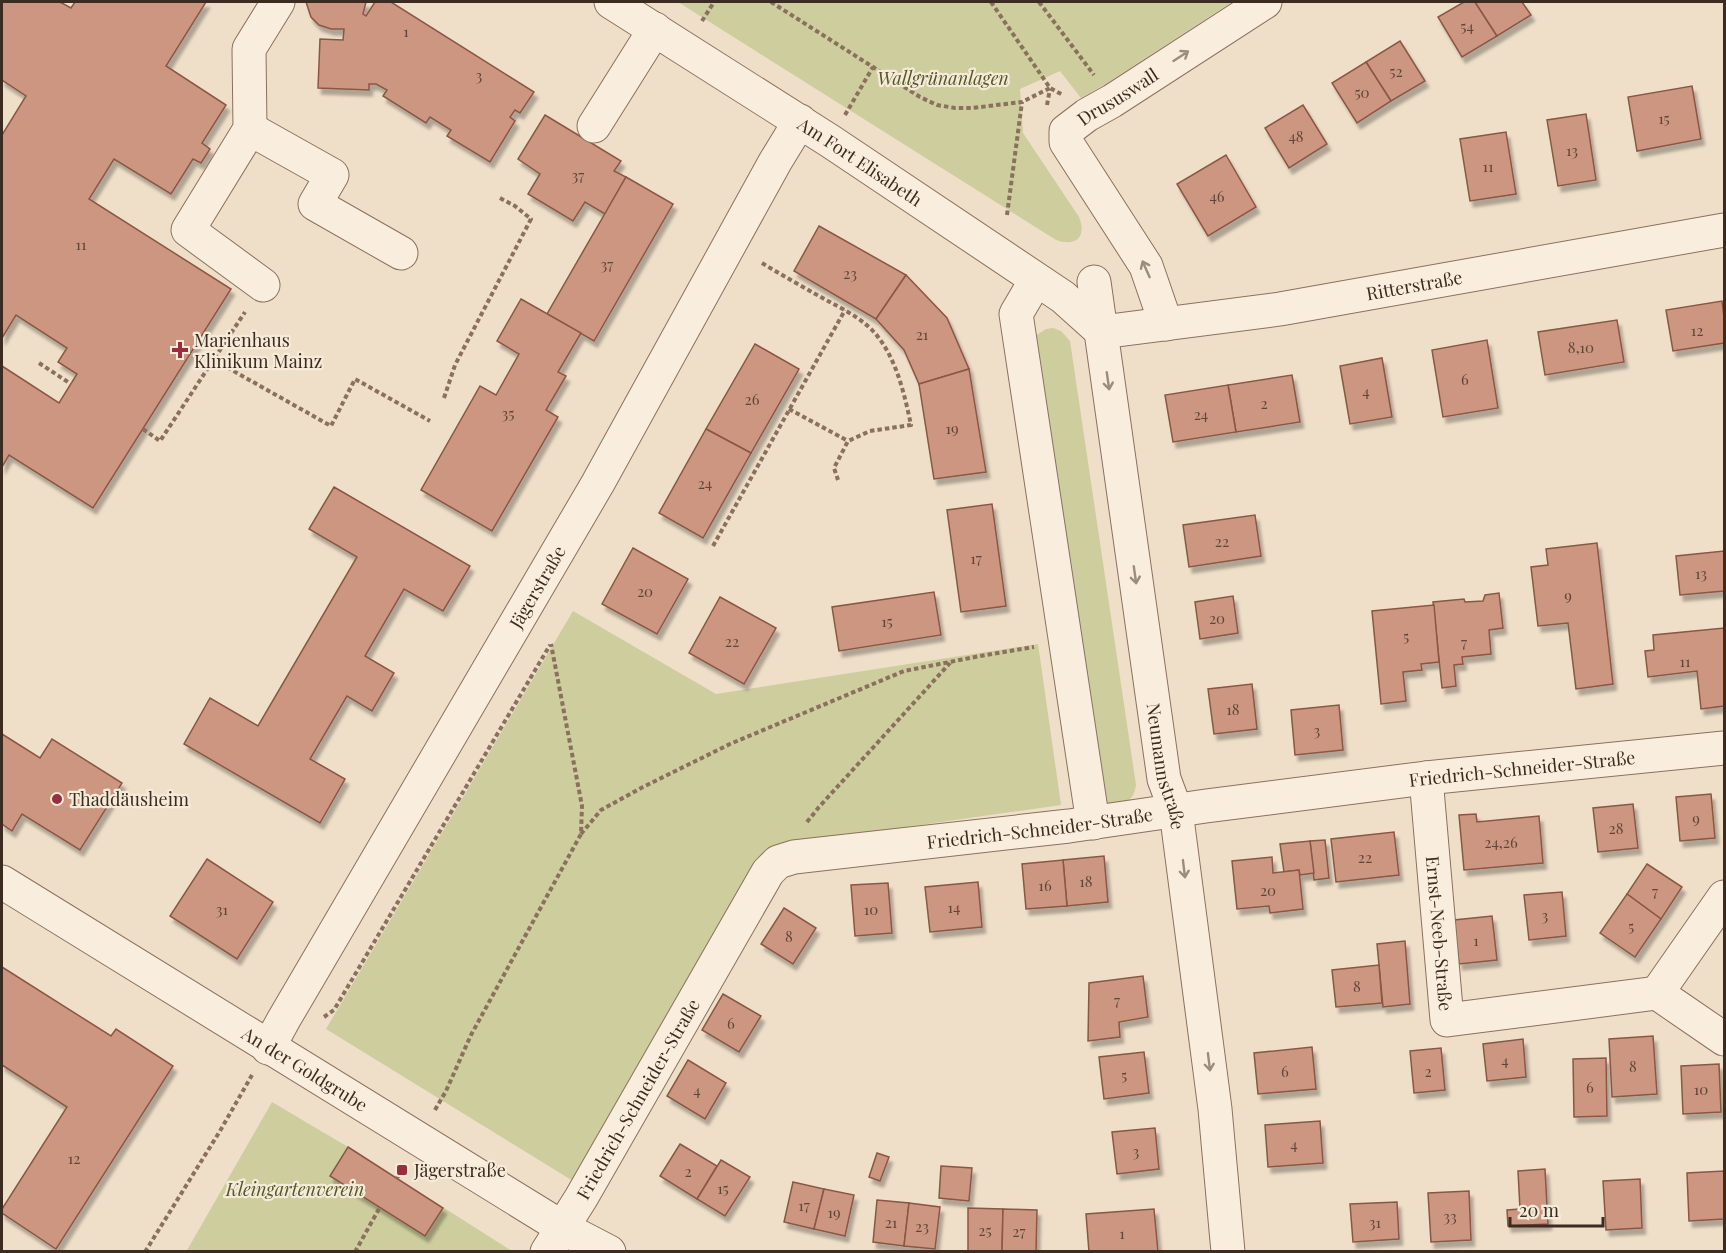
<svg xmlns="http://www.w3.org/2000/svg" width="1726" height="1253" font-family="'Playfair Display',serif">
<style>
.green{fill:#cdcd9d}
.building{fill:#cc9680;stroke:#8a5744;stroke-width:1.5;filter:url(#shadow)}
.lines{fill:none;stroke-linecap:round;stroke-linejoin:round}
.minor-casing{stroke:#8b705e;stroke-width:35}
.path{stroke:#8b705e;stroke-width:4;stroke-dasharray:4.5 3;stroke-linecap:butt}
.minor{stroke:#f9eddd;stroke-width:33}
.oneway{stroke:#9a8c7f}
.poi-dot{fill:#9a2e3c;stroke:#f6ead9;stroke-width:2}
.labels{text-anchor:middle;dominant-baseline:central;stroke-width:4.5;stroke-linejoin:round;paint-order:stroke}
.number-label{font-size:15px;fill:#604639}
.park-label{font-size:18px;font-style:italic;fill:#525828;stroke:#f6ead9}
.street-label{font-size:18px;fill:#3c2b21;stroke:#f6ead9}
.poi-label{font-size:18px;fill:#3c2b21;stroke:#f6ead9;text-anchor:start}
</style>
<defs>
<filter id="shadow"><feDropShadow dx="3.5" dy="6" stdDeviation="1.5" flood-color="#0004"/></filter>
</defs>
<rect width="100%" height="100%" fill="#efdfc9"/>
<!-- green -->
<g class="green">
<path d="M 678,2 L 1232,2 L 1107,83 L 1081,98 L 1060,71 L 1020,89 L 1023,133 L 1079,217 C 1087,237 1076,247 1056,240 Z"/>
<path d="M 1053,328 L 1061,331 L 1070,341 L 1136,785 C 1134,803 1118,811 1103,802 L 1035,336 L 1046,329 Z"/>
<path d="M 573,611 L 716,694 L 1038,644 L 1061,805 L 794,843 L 573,1181 L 326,1029 Z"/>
<path d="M 272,1102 L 348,1147 L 512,1251 L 186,1252 Z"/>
</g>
<!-- building -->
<g class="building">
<path d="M 2,2 L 60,2 L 71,8 L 75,2 L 206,2 L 166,66 L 226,105 L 202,143 L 210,149 L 201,163 L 193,159 L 171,194 L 114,159 L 89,199 L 231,289 L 93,508 L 9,455 L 2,467 L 2,366 L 59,403 L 77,374 L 58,362 L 67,348 L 16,315 L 2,338 L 2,135 L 26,96 L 2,80 Z"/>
<path d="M 306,2 L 366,2 L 363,14 L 366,16 L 375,2 L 391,2 L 534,92 L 520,113 L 515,110 L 510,117 L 515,121 L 490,162 L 447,136 L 451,130 L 430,117 L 426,123 L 383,96 L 387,90 L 376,84 L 369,84 L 369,90 L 318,88 L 320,39 L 343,40 L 344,29 L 331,29 L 319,25 L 311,17 Z"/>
<path d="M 1464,2 L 1475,2 L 1497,36 L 1462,57 L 1438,17 Z"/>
<path d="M 1475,2 L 1522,2 L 1531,15 L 1497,36 Z"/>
<path d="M 1400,41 L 1425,81 L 1391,101 L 1366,62 Z"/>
<path d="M 1366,62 L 1391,101 L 1357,123 L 1332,83 Z"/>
<path d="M 1692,86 L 1701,139 L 1637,151 L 1628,97 Z"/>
<path d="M 1303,105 L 1327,144 L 1289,168 L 1265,128 Z"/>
<path d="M 1586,114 L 1596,180 L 1558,186 L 1547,120 Z"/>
<path d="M 545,115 L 621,161 L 614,171 L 626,177 L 605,214 L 585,202 L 573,221 L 528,194 L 540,174 L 518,159 Z"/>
<path d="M 1506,132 L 1516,194 L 1470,201 L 1460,139 Z"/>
<path d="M 1226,155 L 1256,207 L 1208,236 L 1177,184 Z"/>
<path d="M 626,177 L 673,204 L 594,341 L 547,314 Z"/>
<path d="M 819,226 L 906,275 L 876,319 L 794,271 Z"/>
<path d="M 906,275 L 947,318 L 969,369 L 919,384 L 904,350 L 876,319 Z"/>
<path d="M 521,299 L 581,333 L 558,372 L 566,376 L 546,410 L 558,417 L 492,531 L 421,490 L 480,386 L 496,395 L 519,354 L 497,341 Z"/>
<path d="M 1722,301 L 1724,317 L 1724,343 L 1673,351 L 1666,310 Z"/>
<path d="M 1617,320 L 1624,362 L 1545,375 L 1538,332 Z"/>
<path d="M 1487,340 L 1498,408 L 1443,417 L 1432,350 Z"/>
<path d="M 755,344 L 799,369 L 751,453 L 706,429 Z"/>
<path d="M 1382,358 L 1392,417 L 1350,424 L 1340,366 Z"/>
<path d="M 969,369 L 986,472 L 934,479 L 919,384 Z"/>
<path d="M 1292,375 L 1300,422 L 1236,432 L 1228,385 Z"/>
<path d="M 1228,385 L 1236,432 L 1173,442 L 1165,395 Z"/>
<path d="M 706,429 L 751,453 L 703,538 L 659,513 Z"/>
<path d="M 334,487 L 470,566 L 443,611 L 404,589 L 365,656 L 394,673 L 372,711 L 347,696 L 310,759 L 345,779 L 320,823 L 184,744 L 210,698 L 258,726 L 357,557 L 309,529 Z"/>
<path d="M 992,504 L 1006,606 L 961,612 L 947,510 Z"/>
<path d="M 1255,515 L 1261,556 L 1189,567 L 1183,525 Z"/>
<path d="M 1597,543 L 1613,684 L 1576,689 L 1568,623 L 1538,626 L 1531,567 L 1548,565 L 1546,549 Z"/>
<path d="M 633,548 L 688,579 L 657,634 L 602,604 Z"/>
<path d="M 1724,551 L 1724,591 L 1680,595 L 1676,556 Z"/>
<path d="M 934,592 L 941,635 L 839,651 L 832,607 Z"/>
<path d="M 1499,593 L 1503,628 L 1489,630 L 1491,654 L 1462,657 L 1463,664 L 1454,665 L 1456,686 L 1442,688 L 1433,602 L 1464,599 L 1465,602 L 1483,601 L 1485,595 Z"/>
<path d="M 1233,596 L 1238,633 L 1200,639 L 1195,602 Z"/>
<path d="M 720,597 L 776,628 L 744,684 L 689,653 Z"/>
<path d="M 1434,605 L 1439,662 L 1421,664 L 1422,670 L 1403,672 L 1406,701 L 1381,704 L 1372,611 Z"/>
<path d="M 1724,628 L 1724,706 L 1701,709 L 1697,671 L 1648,677 L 1645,651 L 1654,650 L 1653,635 Z"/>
<path d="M 1252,684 L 1257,729 L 1214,734 L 1208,689 Z"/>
<path d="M 1339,705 L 1343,750 L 1295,755 L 1291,710 Z"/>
<path d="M 2,734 L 40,758 L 52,739 L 122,783 L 80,850 L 22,814 L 12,831 L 2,824 Z"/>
<path d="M 1711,794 L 1715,838 L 1680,841 L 1676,797 Z"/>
<path d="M 1633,804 L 1638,848 L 1598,852 L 1593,808 Z"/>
<path d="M 1476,814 L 1477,822 L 1539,816 L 1543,863 L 1464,870 L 1459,815 Z"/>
<path d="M 1394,832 L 1399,875 L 1336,882 L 1331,839 Z"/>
<path d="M 1325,840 L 1329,878 L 1314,880 L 1310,841 Z"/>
<path d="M 1310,841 L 1314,873 L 1300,875 L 1299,870 L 1284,872 L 1280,844 Z"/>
<path d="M 1104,856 L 1108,902 L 1067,906 L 1063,860 Z"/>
<path d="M 1272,857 L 1273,873 L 1299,870 L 1303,909 L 1270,913 L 1269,906 L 1237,909 L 1232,861 Z"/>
<path d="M 207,859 L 273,902 L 237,959 L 170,916 Z"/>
<path d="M 1063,860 L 1067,906 L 1026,909 L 1022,864 Z"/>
<path d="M 1647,864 L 1682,887 L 1661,919 L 1627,894 Z"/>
<path d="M 978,882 L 982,927 L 930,932 L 925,887 Z"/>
<path d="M 888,883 L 892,933 L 855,936 L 851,885 Z"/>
<path d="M 1562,892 L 1566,936 L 1529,940 L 1524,895 Z"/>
<path d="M 1627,894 L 1661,919 L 1635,957 L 1600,933 Z"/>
<path d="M 784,908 L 816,928 L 793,964 L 761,944 Z"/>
<path d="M 1492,916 L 1497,960 L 1459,964 L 1454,920 Z"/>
<path d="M 1405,941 L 1410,1004 L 1383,1007 L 1377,944 Z"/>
<path d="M 1379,965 L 1382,1003 L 1336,1007 L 1332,970 Z"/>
<path d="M 2,967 L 111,1036 L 116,1029 L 173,1066 L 56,1249 L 2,1213 L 2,1209 L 67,1107 L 2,1065 Z"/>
<path d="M 1143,976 L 1148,1017 L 1119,1022 L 1120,1037 L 1088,1041 L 1089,983 Z"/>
<path d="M 723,994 L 761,1016 L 739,1052 L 702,1030 Z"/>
<path d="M 1653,1036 L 1657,1094 L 1612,1097 L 1609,1039 Z"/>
<path d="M 1523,1039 L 1526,1077 L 1487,1081 L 1483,1044 Z"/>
<path d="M 1312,1047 L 1316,1089 L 1258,1094 L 1254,1053 Z"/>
<path d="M 1441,1048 L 1445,1090 L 1414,1093 L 1410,1051 Z"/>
<path d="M 1144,1052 L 1149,1093 L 1104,1099 L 1099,1057 Z"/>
<path d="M 1606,1058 L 1607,1116 L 1574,1117 L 1573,1059 Z"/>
<path d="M 688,1060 L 726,1083 L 705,1119 L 667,1096 Z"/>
<path d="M 1719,1064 L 1721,1112 L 1683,1114 L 1681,1066 Z"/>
<path d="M 1320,1121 L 1323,1163 L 1268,1167 L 1265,1125 Z"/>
<path d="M 1155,1128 L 1159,1169 L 1117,1174 L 1112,1132 Z"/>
<path d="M 680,1144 L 717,1166 L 697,1199 L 660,1176 Z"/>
<path d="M 348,1147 L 443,1208 L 425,1236 L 330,1176 Z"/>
<path d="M 877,1153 L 889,1157 L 880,1181 L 869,1177 Z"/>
<path d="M 721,1160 L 750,1177 L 725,1216 L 697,1199 Z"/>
<path d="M 941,1166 L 972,1168 L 969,1201 L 939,1198 Z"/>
<path d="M 1545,1169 L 1548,1224 L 1508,1226 L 1507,1210 L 1520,1209 L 1518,1171 Z"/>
<path d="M 1724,1171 L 1724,1219 L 1689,1221 L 1687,1173 Z"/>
<path d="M 1640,1179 L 1642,1228 L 1606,1230 L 1603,1181 Z"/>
<path d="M 793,1182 L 824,1189 L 814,1229 L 784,1222 Z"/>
<path d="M 824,1189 L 854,1195 L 845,1236 L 814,1229 Z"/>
<path d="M 1469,1191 L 1471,1240 L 1431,1242 L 1428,1193 Z"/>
<path d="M 877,1200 L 909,1203 L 904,1246 L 873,1242 Z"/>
<path d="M 1397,1202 L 1399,1239 L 1353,1242 L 1350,1204 Z"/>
<path d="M 909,1203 L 940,1207 L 935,1249 L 904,1246 Z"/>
<path d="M 968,1208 L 1003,1209 L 1002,1252 L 968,1251 Z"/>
<path d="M 1003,1209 L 1037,1210 L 1036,1252 L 1002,1252 Z"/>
<path d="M 1154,1209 L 1158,1252 L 1089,1252 L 1086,1214 Z"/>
</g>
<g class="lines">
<defs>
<g id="minor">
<path id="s1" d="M 611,2 L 830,141 L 1063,297 L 1102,332 L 1280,309 L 1724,230"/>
<path d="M 594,126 L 655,29"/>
<path d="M 250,129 L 332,175 L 315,204 L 401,253"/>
<path d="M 1036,280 L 1016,314 L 1093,823"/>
<path id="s2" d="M 1094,282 L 1164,779 L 1176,811 L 1215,1109 L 1228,1252"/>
<path d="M 263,285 L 188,230 L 250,129 L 249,49 L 278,2"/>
<path id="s3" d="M 1166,324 L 1146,266 L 1066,142 L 1066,131 L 1087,115 L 1112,101 L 1265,2"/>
<path id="s4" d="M 1426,778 L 1447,1020 L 1657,993"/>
<path id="s5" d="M 2,882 L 563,1228 L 609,1252"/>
<path d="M 1724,897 L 1657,993 L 1724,1039"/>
<path id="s6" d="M 268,1048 L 284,1019 L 598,483 L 775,162 L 800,121"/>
<path id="s7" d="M 547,1252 L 581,1198 L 768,872 L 778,862 L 794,857 L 1069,826 L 1206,806 L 1426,778 L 1724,748"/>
</g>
</defs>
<!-- minor casing -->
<use href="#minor" class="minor-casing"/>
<!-- path -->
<g class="path">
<path d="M 771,2 L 920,97 L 937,105 L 955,108 L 972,108 L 1022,102 L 1050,88"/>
<path d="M 991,2 L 1050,88 L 1063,95"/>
<path d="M 1039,2 L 1094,75"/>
<path d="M 702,21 L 714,2"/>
<path d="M 1047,105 L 1050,89"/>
<path d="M 845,115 L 873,67"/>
<path d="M 1007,215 L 1022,102"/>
<path d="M 762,263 C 783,276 805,288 826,300 C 841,308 857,316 870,328 C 895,352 904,392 911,425 L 870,431 L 848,441 L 834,468 L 838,480"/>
<path d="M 214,360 L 331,426 L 355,379 L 430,421"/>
<path d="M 39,363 L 71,384"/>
<path d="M 444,398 L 455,365 L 531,219 L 515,206 L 498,197"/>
<path d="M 789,409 L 848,441"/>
<path d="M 143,429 L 160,441 L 245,312"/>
<path d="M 713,546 L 845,310"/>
<path d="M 807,822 L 819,807 L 950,663"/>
<path d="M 581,834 L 601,810 L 643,787 L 730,744 L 904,671 L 980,656 L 1034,647"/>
<path d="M 324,1017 L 334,1010 L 550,645"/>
<path d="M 435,1110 L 446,1091 L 471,1035 L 581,834 L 582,806 L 551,644"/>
<path d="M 397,1178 L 402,1170"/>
<path d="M 145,1252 L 220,1131 L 252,1075"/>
<path d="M 355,1252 L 380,1207"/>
</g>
<!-- minor -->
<use href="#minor" class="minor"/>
</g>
<!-- one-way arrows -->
<defs><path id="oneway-shaft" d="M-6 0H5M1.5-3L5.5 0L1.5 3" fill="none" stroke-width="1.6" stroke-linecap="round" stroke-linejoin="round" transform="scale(1.5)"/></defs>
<g class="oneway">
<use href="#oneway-shaft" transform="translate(1181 56) rotate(-33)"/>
<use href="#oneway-shaft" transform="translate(1146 269) rotate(-114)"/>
<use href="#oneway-shaft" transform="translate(1108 381) rotate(82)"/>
<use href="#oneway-shaft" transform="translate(1135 575) rotate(82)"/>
<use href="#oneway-shaft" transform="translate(1184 869) rotate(83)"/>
<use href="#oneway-shaft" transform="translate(1209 1062) rotate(83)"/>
</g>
<!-- markers -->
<g class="poi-dot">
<path d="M177 341h6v6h6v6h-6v6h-6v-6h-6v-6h6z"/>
<circle cx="57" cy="799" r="6"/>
<rect x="396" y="1164" width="12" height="12" rx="3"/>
</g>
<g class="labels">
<!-- number labels -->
<g class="number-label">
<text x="1467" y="26">54</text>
<text x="406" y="31">1</text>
<text x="1396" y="71">52</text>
<text x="479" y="75">3</text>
<text x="1362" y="92">50</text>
<text x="1664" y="118">15</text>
<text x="1296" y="136">48</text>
<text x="1572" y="150">13</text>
<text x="1488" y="166">11</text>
<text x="578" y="175">37</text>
<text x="1217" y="196">46</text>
<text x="81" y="244">11</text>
<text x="607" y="264">37</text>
<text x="850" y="273">23</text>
<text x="1697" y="330">12</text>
<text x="922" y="334">21</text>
<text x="1581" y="347">8,10</text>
<text x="1465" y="379">6</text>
<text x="1366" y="391">4</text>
<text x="752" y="399">26</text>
<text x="1264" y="403">2</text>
<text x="508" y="413">35</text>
<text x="1201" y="414">24</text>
<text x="952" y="428">19</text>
<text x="705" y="483">24</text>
<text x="1222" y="541">22</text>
<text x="976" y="558">17</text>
<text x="1701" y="573">13</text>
<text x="645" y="591">20</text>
<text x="1568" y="595">9</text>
<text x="1217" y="618">20</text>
<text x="887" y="621">15</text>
<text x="1406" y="636">5</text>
<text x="732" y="641">22</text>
<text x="1464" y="642">7</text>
<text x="1685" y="661">11</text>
<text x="1233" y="709">18</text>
<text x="1317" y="730">3</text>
<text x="1696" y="818">9</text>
<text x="1616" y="828">28</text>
<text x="1501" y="842">24,26</text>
<text x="1365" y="857">22</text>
<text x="1086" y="881">18</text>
<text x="1045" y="885">16</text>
<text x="1268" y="890">20</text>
<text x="1655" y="891">7</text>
<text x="954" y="907">14</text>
<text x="222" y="909">31</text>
<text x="871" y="909">10</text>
<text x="1545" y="915">3</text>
<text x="1631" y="926">5</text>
<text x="789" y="936">8</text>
<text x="1476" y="940">1</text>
<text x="1357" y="986">8</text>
<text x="1117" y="1000">7</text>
<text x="731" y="1023">6</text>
<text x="1505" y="1060">4</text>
<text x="1633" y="1066">8</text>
<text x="1285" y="1071">6</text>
<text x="1428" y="1071">2</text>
<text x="1124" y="1075">5</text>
<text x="1590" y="1087">6</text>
<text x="1701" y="1089">10</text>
<text x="697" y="1090">4</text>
<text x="1294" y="1144">4</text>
<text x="1136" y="1151">3</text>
<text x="74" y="1158">12</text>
<text x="688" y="1171">2</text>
<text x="723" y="1188">15</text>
<text x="804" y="1205">17</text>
<text x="834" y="1212">19</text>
<text x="1450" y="1216">33</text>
<text x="891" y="1222">21</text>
<text x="1375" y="1222">31</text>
<text x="922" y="1226">23</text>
<text x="985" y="1230">25</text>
<text x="1019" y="1231">27</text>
<text x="1122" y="1233">1</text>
</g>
<!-- park labels -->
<g class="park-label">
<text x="943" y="78">Wallgrünanlagen</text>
<text x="295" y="1189">Kleingartenverein</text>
</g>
<!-- street labels -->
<g class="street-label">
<text stroke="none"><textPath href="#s3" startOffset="282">Drususwall</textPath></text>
<text stroke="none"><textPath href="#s1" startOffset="296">Am Fort Elisabeth</textPath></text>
<text stroke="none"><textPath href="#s1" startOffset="908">Ritterstraße</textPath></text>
<text stroke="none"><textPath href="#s6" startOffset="534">Jägerstraße</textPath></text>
<text stroke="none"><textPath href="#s2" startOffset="490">Neumannstraße</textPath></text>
<text stroke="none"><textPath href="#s7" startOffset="1204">Friedrich-Schneider-Straße</textPath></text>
<text stroke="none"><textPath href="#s7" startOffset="718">Friedrich-Schneider-Straße</textPath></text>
<text stroke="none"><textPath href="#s4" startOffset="156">Ernst-Neeb-Straße</textPath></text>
<text stroke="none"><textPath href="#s5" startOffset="356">An der Goldgrube</textPath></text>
<text stroke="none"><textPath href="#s7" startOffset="178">Friedrich-Schneider-Straße</textPath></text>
</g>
<!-- poi labels -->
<g class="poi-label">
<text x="194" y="340">Marienhaus<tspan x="194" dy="21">Klinikum Mainz</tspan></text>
<text x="69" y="799">Thaddäusheim</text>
<text x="414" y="1170">Jägerstraße</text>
</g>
</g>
<!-- border -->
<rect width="1726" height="1253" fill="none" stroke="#3c2b21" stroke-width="6"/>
<!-- scale -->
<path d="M1510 1217v9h93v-9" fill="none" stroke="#3c2b21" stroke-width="3"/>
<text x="1519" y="1217" font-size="18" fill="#3c2b21" stroke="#f6ead9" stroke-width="4.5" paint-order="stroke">20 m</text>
</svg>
